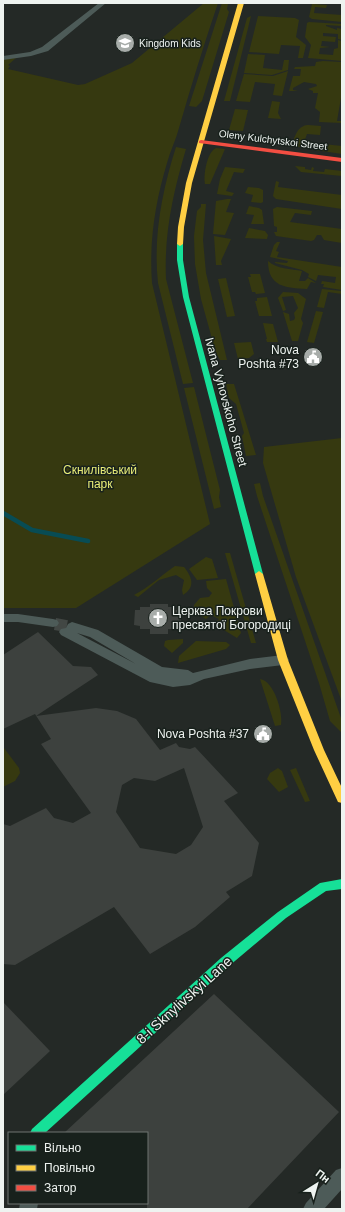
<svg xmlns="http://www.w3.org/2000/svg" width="345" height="1212" font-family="Helvetica,sans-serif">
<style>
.green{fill:#363910}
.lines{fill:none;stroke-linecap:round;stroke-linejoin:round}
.stream{stroke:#084c54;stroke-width:4.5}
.building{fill:#3d413e;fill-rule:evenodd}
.street-tunnel{stroke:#424744;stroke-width:12;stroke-dasharray:12 6;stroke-linecap:butt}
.street{fill:#4d5b58;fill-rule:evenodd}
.fast{fill:#16e098;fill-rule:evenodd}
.slow{fill:#ffcf43;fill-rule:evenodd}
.jam{fill:#f24e42;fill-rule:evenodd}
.labels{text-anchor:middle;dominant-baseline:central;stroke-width:3;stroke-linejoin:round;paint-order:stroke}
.far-poi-label{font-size:10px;fill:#eef3f0;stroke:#18211c;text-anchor:start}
.far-street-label{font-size:10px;fill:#eef3f0;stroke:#18211c}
.poi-label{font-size:12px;fill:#eef3f0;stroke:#18211c;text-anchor:end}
.street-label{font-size:12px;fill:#eef3f0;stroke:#18211c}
.park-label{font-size:12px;fill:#e7eb77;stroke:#18211c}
.near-street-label{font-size:14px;fill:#eef3f0;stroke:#18211c}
</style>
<rect width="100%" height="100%" fill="#242926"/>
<!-- green -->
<g class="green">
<path d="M 204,3 L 218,3 C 204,44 191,86 179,128 C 176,140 170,151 167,163 C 155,203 149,242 152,283 L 210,524 L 76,608 L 3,608 L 3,59 L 16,58 L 8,65 L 10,66 L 8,69 L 78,85 L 85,84 L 132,63 Z"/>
<path d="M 222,3 L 228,4 L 227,9 L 229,12 L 202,101 L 196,107 L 189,106 Z"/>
<path d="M 312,4 L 327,5 L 326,8 L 315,7 L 314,13 L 342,15 L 342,22 L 312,19 L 309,17 Z"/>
<path d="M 251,16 L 230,101 L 224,101 L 247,18 Z"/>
<path d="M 258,16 L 295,18 L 299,20 L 296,37 L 306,45 L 303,58 L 298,58 L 300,46 L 281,45 L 279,54 L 249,52 Z"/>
<path d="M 309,22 L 342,24 L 342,26 L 326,25 L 326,26 L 337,30 L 337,28 L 342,29 L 342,40 L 338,39 L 338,34 L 323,33 L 323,36 L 336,37 L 335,42 L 322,41 L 321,46 L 330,47 L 320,48 L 319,54 L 333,55 L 334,49 L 338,48 L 338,40 L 342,41 L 342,61 L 308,58 L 311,45 L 305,37 L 307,23 Z"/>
<path d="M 248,54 L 265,55 L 263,68 L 282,70 L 284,60 L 289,60 L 288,70 L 272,75 L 244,73 Z"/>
<path d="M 323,61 L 342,62 L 342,92 L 337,121 L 342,121 L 342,123 L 319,122 L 320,112 L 315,108 L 318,93 L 313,93 L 313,91 L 308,89 L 317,86 L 316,84 L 304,82 L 293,88 L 293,90 L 298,91 L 289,91 L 293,76 L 300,76 L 301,69 L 294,69 L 295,67 L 315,66 L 316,62 Z"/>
<path d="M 288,71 L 282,96 L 273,95 L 275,84 L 255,82 L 250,102 L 236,101 L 244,74 L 273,76 Z"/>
<path d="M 272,101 L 280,102 L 278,113 L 281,119 L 268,118 Z"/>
<path d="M 235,109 L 248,110 L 243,131 L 229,130 Z"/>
<path d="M 308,125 L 321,126 L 320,135 L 307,134 L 304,142 L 342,146 L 342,154 L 315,150 L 312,147 L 291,147 C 295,138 296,126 308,125 Z"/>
<path d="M 176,147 L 186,149 C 173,193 164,233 166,279 L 193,383 L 183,384 L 158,283 C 153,237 162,191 176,147 Z"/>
<path d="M 216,148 L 225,149 L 210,184 L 205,184 C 203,175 207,152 216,148 Z"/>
<path d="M 295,166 L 305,167 L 305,169 L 311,170 L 312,167 L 314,168 L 313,171 L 324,172 L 325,169 L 342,171 L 342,176 L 301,172 Z"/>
<path d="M 225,167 L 245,169 L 243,173 L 234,172 L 226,191 L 234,193 L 232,196 L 217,194 L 220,179 Z"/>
<path d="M 276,181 L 279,182 L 278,187 L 342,195 L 342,209 L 276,199 L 273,196 Z"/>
<path d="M 248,187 L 259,188 L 263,190 L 263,202 L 261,203 L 251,202 L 253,195 L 245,193 Z"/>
<path d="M 227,199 L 231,199 L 226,212 L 234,213 L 225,235 L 213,234 L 216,201 Z"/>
<path d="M 201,204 L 206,204 L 203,240 L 206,273 L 227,360 L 220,360 L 216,353 L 201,299 L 195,264 L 194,236 L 197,211 L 201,207 Z"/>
<path d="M 249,206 L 259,208 L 262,210 L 264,224 L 251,224 L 254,215 L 246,214 Z"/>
<path d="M 277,207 L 312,211 L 311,215 L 295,213 L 290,222 L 342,229 L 342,243 L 324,240 L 321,235 L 317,235 L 314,240 L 311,241 L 276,236 L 274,232 L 277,232 L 277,227 L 274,226 L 273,209 Z"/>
<path d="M 249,228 L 265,231 L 268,235 L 267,239 L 245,238 Z"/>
<path d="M 214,236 L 231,239 L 221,261 L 222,265 L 216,265 Z"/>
<path d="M 277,242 L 280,242 L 276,251 L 279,252 L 277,257 L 342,267 L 342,290 L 323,287 L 324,284 L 321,284 L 322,281 L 335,283 L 336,277 L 318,275 L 316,281 L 308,277 L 309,274 L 302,270 L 275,263 L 275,262 L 287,263 L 288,261 L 270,257 L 274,245 Z"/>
<path d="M 268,261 C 277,269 291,269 302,271 L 299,281 L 305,281 L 308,278 L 316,283 L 311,282 L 307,289 C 286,288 268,287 268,261 Z"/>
<path d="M 250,274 L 260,274 L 265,293 L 256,294 L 255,292 L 252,292 L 248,277 L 251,277 Z"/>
<path d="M 226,278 L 235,316 L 227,317 L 218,279 Z"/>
<path d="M 322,289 L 342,291 L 342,294 L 328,292 L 324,308 L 317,307 Z"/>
<path d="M 283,292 L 298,293 L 306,299 L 301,319 L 303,323 L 298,341 L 292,341 L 283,312 L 289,314 L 290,321 L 294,320 L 295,318 L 294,313 L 298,308 L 293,296 L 282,297 L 286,310 L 283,311 L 278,298 Z"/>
<path d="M 267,297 L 272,316 L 259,316 L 255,301 L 257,301 L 257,298 Z"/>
<path d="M 316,311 L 323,312 L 314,343 L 307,342 Z"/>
<path d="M 263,323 L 273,324 L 278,342 L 267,342 L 266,339 L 267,339 Z"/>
<path d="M 251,342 L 254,354 L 249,358 L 238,359 L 234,343 Z"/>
<path d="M 226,384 L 234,384 L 256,455 L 246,456 L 242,436 L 244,433 L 236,404 L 229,398 Z"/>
<path d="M 194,387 L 220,490 L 219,497 L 221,507 L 214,509 L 184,388 Z"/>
<path d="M 342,438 L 342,702 L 296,577 L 263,463 L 264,447 Z"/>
<path d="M 260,483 L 263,496 L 342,721 L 342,733 L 330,721 L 319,683 L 257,496 L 254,484 Z"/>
<path d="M 225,553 L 230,553 L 256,643 L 251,643 Z"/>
<path d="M 206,557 L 212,559 L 218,578 L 197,580 L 189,569 Z"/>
<path d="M 175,566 L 184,567 C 192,577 196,587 183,595 L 182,590 L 184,580 L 176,575 L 159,580 L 138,597 L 134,595 C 148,588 162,575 175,566 Z"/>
<path d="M 226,579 L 241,633 L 237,638 L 214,624 L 219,619 L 211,615 L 206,619 L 194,612 L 194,605 L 200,598 L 209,597 L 212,593 L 207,588 L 206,581 Z"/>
<path d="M 183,639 L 183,643 L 172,653 L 164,646 L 165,641 L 168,640 Z"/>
<path d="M 196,641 L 226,642 L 230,645 L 226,649 L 178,663 L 179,656 Z"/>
<path d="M 260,679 C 274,681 283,712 281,725 L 275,726 Z"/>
<path d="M 4,748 L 19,768 L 20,773 L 15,781 L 3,787 L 3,749 Z"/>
<path d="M 278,768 L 282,771 L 288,787 L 279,792 L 267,779 L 270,773 Z"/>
<path d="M 296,768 L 310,801 L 305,802 L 290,770 Z"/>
</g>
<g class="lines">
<!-- stream -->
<path class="stream" d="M 3,513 L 32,530 L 88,541"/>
</g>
<!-- building -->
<g class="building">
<path d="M 150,604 L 168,604 L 168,607 L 175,607 L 175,610 L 181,610 L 181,626 L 175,626 L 175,629 L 168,629 L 168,634 L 150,634 L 150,629 L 140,629 L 140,626 L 134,625 L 135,610 L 140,610 L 140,607 L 150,607 Z"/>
<path d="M 38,632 L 73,666 L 91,667 L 98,675 L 36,716 L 96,708 L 117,711 L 136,719 L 160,750 L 176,743 L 179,747 L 190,749 L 195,747 L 238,793 L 224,801 L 259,843 L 252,876 L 226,892 L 230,897 L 195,927 L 150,954 L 114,907 L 15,965 L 3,964 L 3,824 L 10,826 L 46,808 L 54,818 L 73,823 L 91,813 L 41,744 L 51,739 L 35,714 L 3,729 L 3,655 ZM 184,768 L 203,827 L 191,845 L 176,854 L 140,848 L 116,812 L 122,785 L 134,778 L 155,781 Z"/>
<path d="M 214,994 L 339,1112 L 247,1209 L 147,1209 L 147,1133 L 64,1133 Z"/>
<path d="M 3,1002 L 50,1051 L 3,1095 Z"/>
</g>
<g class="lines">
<!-- street-tunnel -->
<path class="street-tunnel" d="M 55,624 L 72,627"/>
<!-- street -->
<g class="street">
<path d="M 99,3 L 106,3 L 48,51 L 31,56 L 3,60 L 3,56 L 30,52 L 42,47 Z"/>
<path d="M 3,614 L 18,614 L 53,619 L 57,620 L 59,623 L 57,626 L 53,627 L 18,622 L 3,622 Z"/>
<path d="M 72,622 L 98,630 L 162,667 L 188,670 L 193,673 L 250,659 L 283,655 L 287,657 L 289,660 L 287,663 L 283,665 L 250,669 L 204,679 L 190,685 L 173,687 L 150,682 L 61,635 L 59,632 L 61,629 L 66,628 L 68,624 ZM 77,633 L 90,637 L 136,664 Z"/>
<path d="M 342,1168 L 342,1189 L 324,1209 L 303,1209 L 306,1203 L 336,1170 Z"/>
<path d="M 20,1203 L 38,1203 L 37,1209 L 19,1209 Z"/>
</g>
<!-- fast -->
<g class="fast">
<path d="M 180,242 L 183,244 L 183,260 L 189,297 L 263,574 L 259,577 L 255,574 L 183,297 L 177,260 L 177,244 Z"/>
<path d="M 342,879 L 342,889 L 326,891 L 286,918 L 229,966 L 45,1133 L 30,1133 L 32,1129 L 221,958 L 278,912 L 320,883 Z"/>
</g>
<!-- slow -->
<g class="slow">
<path d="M 238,3 L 244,3 L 192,183 L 184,227 L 183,244 L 180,246 L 177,244 L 178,227 L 186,183 Z"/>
<path d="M 259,571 L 263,574 L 288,660 L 324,750 L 342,788 L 342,803 L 338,802 L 314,750 L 278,660 L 255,574 Z"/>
</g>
<!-- jam -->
<path class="jam" d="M 201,140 L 342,158 L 342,162 L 199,143 L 199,141 Z"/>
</g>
<!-- icons -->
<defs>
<symbol id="school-disc" viewBox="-11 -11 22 22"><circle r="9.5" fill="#a7aca9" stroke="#18211c"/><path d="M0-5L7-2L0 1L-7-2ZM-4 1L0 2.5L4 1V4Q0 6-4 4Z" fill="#fff"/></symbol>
<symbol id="civic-disc" viewBox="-11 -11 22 22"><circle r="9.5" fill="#a7aca9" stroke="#18211c"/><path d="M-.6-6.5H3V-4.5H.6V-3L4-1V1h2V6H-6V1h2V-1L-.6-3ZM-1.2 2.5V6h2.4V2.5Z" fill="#fff"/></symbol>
<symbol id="church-disc" viewBox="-11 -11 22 22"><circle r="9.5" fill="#a7aca9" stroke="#18211c"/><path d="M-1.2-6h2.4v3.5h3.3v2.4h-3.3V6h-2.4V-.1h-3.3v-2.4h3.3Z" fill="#fff"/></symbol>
</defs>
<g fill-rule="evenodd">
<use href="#school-disc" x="114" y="32" width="22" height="22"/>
<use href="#civic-disc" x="302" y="346" width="22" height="22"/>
<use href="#church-disc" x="147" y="607" width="22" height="22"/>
<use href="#civic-disc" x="252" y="723" width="22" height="22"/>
</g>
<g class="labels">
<!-- far-poi labels -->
<g class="far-poi-label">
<text x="139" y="43">Kingdom Kids</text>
</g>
<!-- far-street labels -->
<g class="far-street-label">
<text transform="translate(273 140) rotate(7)">Oleny Kulchytskoi Street</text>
</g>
<!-- poi labels -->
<g class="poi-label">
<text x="299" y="350">Nova<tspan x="299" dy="14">Poshta #73</tspan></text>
<text x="172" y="611" text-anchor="start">Церква Покрови<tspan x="172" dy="14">пресвятої Богородиці</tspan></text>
<text x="249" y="734">Nova Poshta #37</text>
</g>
<!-- street labels -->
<g class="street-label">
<text transform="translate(226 402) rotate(75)">Ivana Vyhovskoho Street</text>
</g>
<!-- park labels -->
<g class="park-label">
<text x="100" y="470">Скнилівський<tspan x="100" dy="14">парк</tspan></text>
</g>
<!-- near-street labels -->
<g class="near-street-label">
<text transform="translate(184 1000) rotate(-42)">8-i Sknylivskyi Lane</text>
</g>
</g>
<!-- border -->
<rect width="345" height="1212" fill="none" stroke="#eef3f0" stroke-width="8"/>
<!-- legend -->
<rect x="8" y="1132" width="140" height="72" fill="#18211c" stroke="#6e7571"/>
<rect x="16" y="1145" width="20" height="6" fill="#16e098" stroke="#6e7571"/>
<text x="44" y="1152" font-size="12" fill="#eef3f0">Вільно</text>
<rect x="16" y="1165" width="20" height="6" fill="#ffcf43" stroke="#6e7571"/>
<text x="44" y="1172" font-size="12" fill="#eef3f0">Повільно</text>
<rect x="16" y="1185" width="20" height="6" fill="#f24e42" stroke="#6e7571"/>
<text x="44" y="1192" font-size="12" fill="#eef3f0">Затор</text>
<!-- north arrow -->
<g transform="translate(317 1184) rotate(37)" stroke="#18211c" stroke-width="3" paint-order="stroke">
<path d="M0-3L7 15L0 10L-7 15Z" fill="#eef3f0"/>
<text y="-6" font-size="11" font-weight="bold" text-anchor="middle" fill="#eef3f0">Пн</text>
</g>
</svg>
